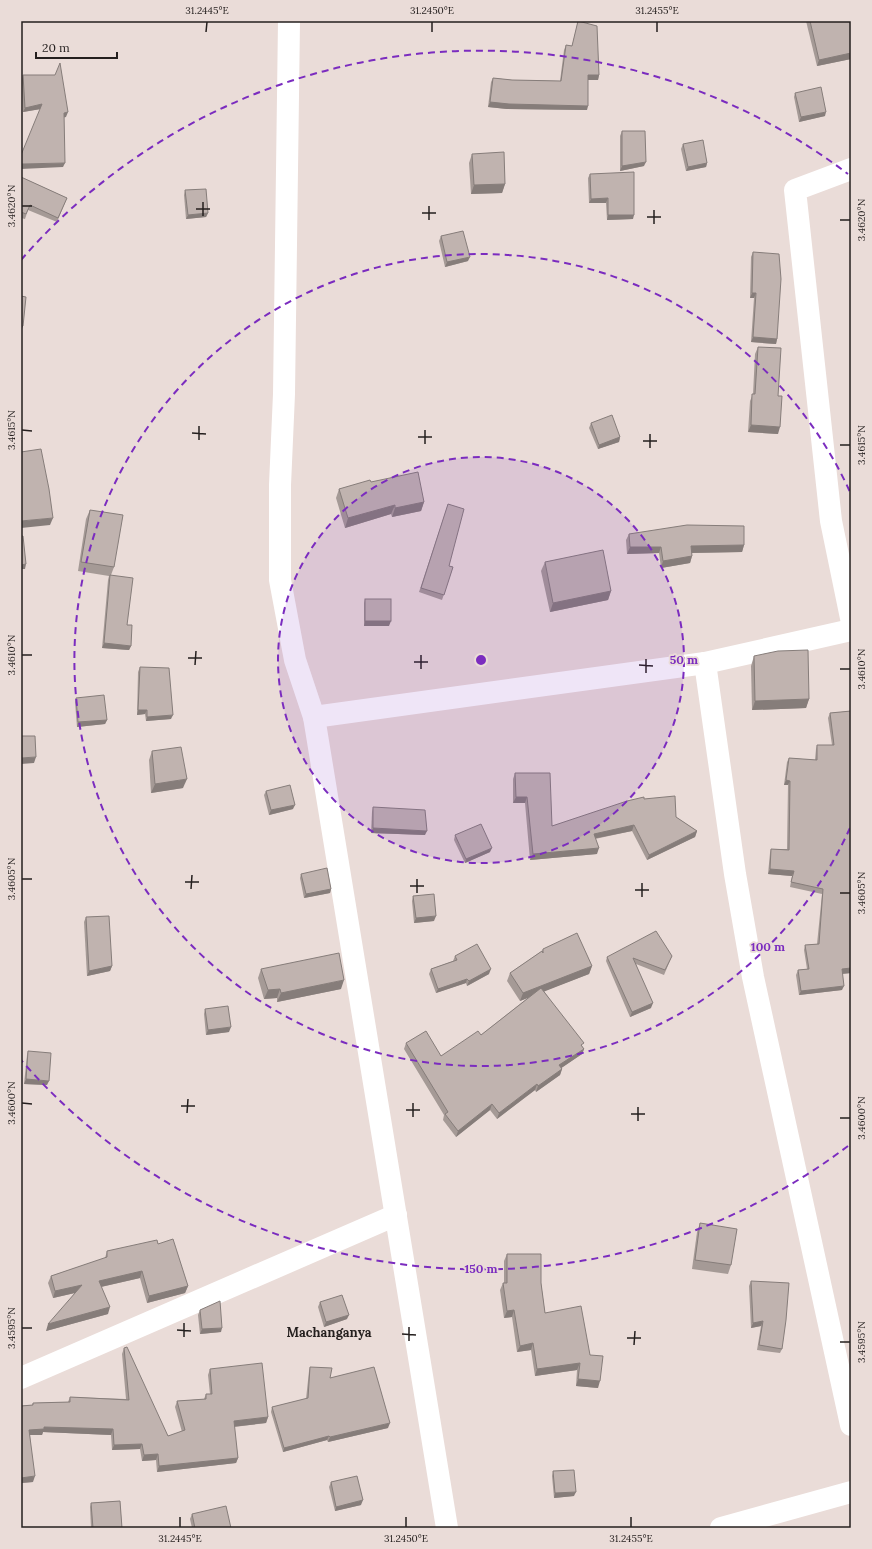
<svg xmlns="http://www.w3.org/2000/svg" width="872" height="1549" font-family="Lora,serif">
<style>
.lines{fill:none;stroke-linecap:round;stroke-linejoin:round}
.minor{stroke:#fff;stroke-width:22}
.wall{fill:#a59a96}
.shaded-wall{fill:#867d7a}
.building{fill:#c0b3af;stroke:#867d7a}
.ticks{fill:none;stroke:#241f1e;stroke-width:1.5}
.ring{fill:none;stroke:#7b2cbf;stroke-width:2;stroke-dasharray:7 5}
.labels{text-anchor:middle;dominant-baseline:central;stroke-width:3.5;stroke-linejoin:round;paint-order:stroke}
.quarter-label{font-size:13px;font-weight:bold;fill:#241f1e;stroke:#eadcd8}
.centre{fill:#7b2cbf;stroke:#eadcd8;stroke-width:2}
.ring-label{font-size:12px;text-anchor:middle;font-weight:bold;fill:#7b2cbf;stroke:#eadcd8;stroke-width:3.5;stroke-linejoin:round;paint-order:stroke}
.neatline{fill:none;stroke:#241f1e;stroke-width:1.5}
.ticks-label{font-size:10px;text-anchor:middle;fill:#241f1e}
</style>
<rect width="100%" height="100%" fill="#eadcd8"/>
<g class="lines">
<!-- minor -->
<g class="minor">
<path d="M 289,21 L 284,394 L 280,485 L 280,580 L 295,660 L 314,717 L 447,1528"/>
<path d="M 851,169 L 795,190 L 831,521 L 851,618"/>
<path d="M 705,663 L 735,874 L 753,977 L 851,1425"/>
<path d="M 314,717 L 705,663 L 851,630"/>
<path d="M 21,1378 L 396,1215"/>
<path d="M 721,1528 L 851,1492"/>
</g>
</g>
<!-- wall -->
<g class="wall">
<path d="M 578,21 L 599,75 L 598,80 L 588,80 L 587,110 L 507,109 L 488,107 L 491,82 L 493,78 L 512,80 L 560,81 L 564,50 L 566,45 L 572,46 Z"/>
<path d="M 806,21 L 850,21 L 851,29 L 851,59 L 817,66 Z"/>
<path d="M 23,75 L 66,117 L 64,117 L 63,167 L 40,109 L 23,112 L 22,79 Z"/>
<path d="M 795,93 L 825,116 L 799,122 L 794,97 Z"/>
<path d="M 622,131 L 644,166 L 620,171 L 620,136 Z"/>
<path d="M 683,144 L 707,163 L 706,167 L 686,171 L 681,149 Z"/>
<path d="M 472,154 L 505,184 L 502,193 L 471,194 L 469,163 Z"/>
<path d="M 590,174 L 633,219 L 607,220 L 606,203 L 589,203 L 588,178 Z"/>
<path d="M 21,177 L 67,198 L 57,222 L 28,210 L 25,219 L 21,218 Z"/>
<path d="M 185,190 L 208,213 L 206,217 L 186,219 L 184,195 Z"/>
<path d="M 441,236 L 468,261 L 445,267 L 439,241 Z"/>
<path d="M 753,252 L 777,339 L 776,344 L 751,342 L 754,298 L 750,298 L 751,257 Z"/>
<path d="M 758,347 L 778,434 L 748,432 L 750,401 L 753,394 L 755,354 Z"/>
<path d="M 591,423 L 620,437 L 619,442 L 598,449 L 589,428 Z"/>
<path d="M 371,482 L 424,502 L 421,511 L 392,517 L 391,514 L 345,528 L 336,498 L 339,489 Z"/>
<path d="M 448,504 L 449,566 L 453,567 L 442,600 L 419,592 Z"/>
<path d="M 90,510 L 114,567 L 111,575 L 127,625 L 131,646 L 129,650 L 102,648 L 108,580 L 109,576 L 78,571 L 86,519 Z"/>
<path d="M 629,534 L 744,545 L 742,552 L 692,553 L 692,556 L 690,563 L 661,568 L 659,553 L 627,554 L 626,540 Z"/>
<path d="M 545,562 L 611,591 L 608,600 L 550,612 L 541,571 Z"/>
<path d="M 365,599 L 389,626 L 364,626 L 364,603 Z"/>
<path d="M 754,656 L 809,699 L 806,708 L 752,710 L 751,666 Z"/>
<path d="M 140,667 L 171,719 L 146,721 L 145,714 L 137,715 L 138,672 Z"/>
<path d="M 76,698 L 107,720 L 105,724 L 77,727 L 75,702 Z"/>
<path d="M 851,711 L 851,973 L 842,974 L 842,990 L 799,995 L 796,975 L 798,970 L 807,969 L 804,950 L 805,945 L 817,944 L 822,894 L 790,887 L 792,876 L 768,874 L 770,853 L 771,849 L 787,849 L 788,785 L 784,785 L 787,762 L 789,758 L 815,760 L 816,749 L 817,745 L 832,745 L 828,718 L 830,713 Z"/>
<path d="M 152,751 L 183,788 L 151,793 L 149,760 Z"/>
<path d="M 515,773 L 552,826 L 644,799 L 676,817 L 697,831 L 695,837 L 647,860 L 632,831 L 595,839 L 597,854 L 530,860 L 525,803 L 513,803 L 513,779 Z"/>
<path d="M 266,791 L 293,809 L 269,815 L 264,795 Z"/>
<path d="M 373,807 L 425,835 L 371,833 L 372,812 Z"/>
<path d="M 455,835 L 490,852 L 465,863 L 454,840 Z"/>
<path d="M 301,874 L 331,889 L 330,893 L 304,898 L 300,878 Z"/>
<path d="M 413,896 L 434,921 L 414,923 L 412,901 Z"/>
<path d="M 86,917 L 112,966 L 110,971 L 87,976 L 84,922 Z"/>
<path d="M 543,949 L 592,966 L 589,974 L 544,991 L 584,1049 L 582,1054 L 561,1068 L 562,1069 L 560,1075 L 536,1092 L 535,1090 L 497,1119 L 490,1110 L 456,1137 L 443,1120 L 444,1115 L 404,1049 L 406,1043 L 441,1056 L 481,1035 L 529,997 L 520,1001 L 507,981 L 510,973 L 542,951 Z"/>
<path d="M 455,956 L 489,974 L 467,986 L 466,983 L 436,993 L 429,974 L 431,969 L 453,961 Z"/>
<path d="M 672,956 L 664,975 L 636,964 L 651,1008 L 630,1017 L 606,961 L 607,957 Z"/>
<path d="M 261,969 L 341,989 L 277,1002 L 277,998 L 264,999 L 258,978 Z"/>
<path d="M 205,1009 L 229,1032 L 206,1035 L 204,1014 Z"/>
<path d="M 28,1051 L 47,1085 L 24,1084 L 27,1055 Z"/>
<path d="M 700,1223 L 731,1265 L 728,1274 L 692,1269 L 697,1232 Z"/>
<path d="M 158,1244 L 188,1286 L 185,1293 L 147,1303 L 140,1278 L 101,1287 L 108,1314 L 46,1331 L 75,1293 L 53,1298 L 48,1283 L 51,1276 L 105,1258 L 107,1251 Z"/>
<path d="M 507,1254 L 541,1283 L 545,1313 L 590,1355 L 598,1388 L 576,1386 L 577,1370 L 535,1376 L 531,1350 L 517,1352 L 512,1317 L 504,1318 L 500,1290 L 503,1283 L 504,1283 L 504,1261 Z"/>
<path d="M 751,1281 L 782,1349 L 780,1353 L 757,1350 L 761,1326 L 751,1328 L 749,1286 Z"/>
<path d="M 320,1302 L 347,1319 L 324,1327 L 318,1307 Z"/>
<path d="M 200,1310 L 221,1332 L 200,1334 L 198,1315 Z"/>
<path d="M 124,1348 L 168,1436 L 182,1432 L 175,1407 L 177,1401 L 204,1399 L 206,1394 L 210,1394 L 208,1375 L 210,1369 L 268,1417 L 266,1423 L 234,1427 L 238,1458 L 236,1463 L 157,1472 L 156,1460 L 142,1461 L 140,1449 L 112,1450 L 111,1435 L 43,1432 L 42,1435 L 30,1435 L 33,1482 L 21,1483 L 21,1406 L 32,1405 L 33,1403 L 68,1402 L 70,1397 L 126,1399 L 122,1354 Z"/>
<path d="M 310,1367 L 330,1378 L 388,1428 L 328,1442 L 327,1440 L 283,1452 L 271,1412 L 272,1407 L 306,1399 L 309,1371 Z"/>
<path d="M 553,1471 L 574,1496 L 554,1498 L 552,1476 Z"/>
<path d="M 331,1482 L 361,1505 L 335,1511 L 329,1487 Z"/>
<path d="M 120,1501 L 122,1528 L 91,1528 L 90,1507 L 91,1503 Z"/>
<path d="M 192,1514 L 231,1528 L 192,1528 L 190,1519 Z"/>
</g>
<!-- shaded-wall -->
<g class="shaded-wall">
<path d="M 851,53 L 851,59 L 817,66 L 819,60 Z"/>
<path d="M 588,75 L 599,75 L 598,80 L 586,80 Z"/>
<path d="M 490,102 L 588,106 L 587,110 L 507,109 L 488,107 Z"/>
<path d="M 42,104 L 41,109 L 23,112 L 25,108 Z"/>
<path d="M 68,112 L 66,117 L 62,118 L 64,113 Z"/>
<path d="M 826,112 L 825,116 L 799,122 L 801,117 Z"/>
<path d="M 646,162 L 644,166 L 620,171 L 622,166 Z"/>
<path d="M 65,163 L 63,167 L 21,169 L 21,164 Z"/>
<path d="M 707,163 L 706,167 L 686,171 L 688,167 Z"/>
<path d="M 505,184 L 502,193 L 471,194 L 474,185 Z"/>
<path d="M 608,198 L 606,203 L 589,203 L 591,199 Z"/>
<path d="M 208,213 L 206,217 L 186,219 L 188,215 Z"/>
<path d="M 608,215 L 634,215 L 633,219 L 607,220 Z"/>
<path d="M 470,257 L 468,261 L 445,267 L 447,262 Z"/>
<path d="M 752,293 L 756,293 L 754,298 L 750,298 Z"/>
<path d="M 21,326 L 23,326 L 21,332 Z"/>
<path d="M 753,337 L 777,339 L 776,344 L 751,342 Z"/>
<path d="M 751,425 L 780,427 L 778,434 L 748,432 Z"/>
<path d="M 620,437 L 619,442 L 598,449 L 599,445 Z"/>
<path d="M 424,502 L 421,511 L 392,517 L 395,508 Z"/>
<path d="M 395,505 L 391,514 L 345,528 L 348,518 Z"/>
<path d="M 53,518 L 50,525 L 21,528 L 21,521 Z"/>
<path d="M 744,545 L 742,552 L 688,553 L 691,546 Z"/>
<path d="M 630,547 L 661,547 L 659,553 L 627,554 Z"/>
<path d="M 692,556 L 690,563 L 661,568 L 663,561 Z"/>
<path d="M 26,564 L 25,569 L 21,569 L 21,565 Z"/>
<path d="M 611,591 L 608,600 L 550,612 L 553,603 Z"/>
<path d="M 365,621 L 391,621 L 389,626 L 364,626 Z"/>
<path d="M 104,643 L 131,646 L 129,650 L 102,648 Z"/>
<path d="M 809,699 L 806,708 L 752,710 L 755,701 Z"/>
<path d="M 138,710 L 147,710 L 145,714 L 137,715 Z"/>
<path d="M 173,715 L 171,719 L 146,721 L 147,717 Z"/>
<path d="M 107,720 L 105,724 L 77,727 L 78,722 Z"/>
<path d="M 36,757 L 34,763 L 21,764 L 21,758 Z"/>
<path d="M 187,779 L 183,788 L 151,793 L 155,784 Z"/>
<path d="M 786,780 L 790,781 L 788,785 L 784,785 Z"/>
<path d="M 516,797 L 527,797 L 525,803 L 513,803 Z"/>
<path d="M 295,805 L 293,809 L 269,815 L 271,810 Z"/>
<path d="M 634,825 L 632,831 L 592,839 L 594,834 Z"/>
<path d="M 373,828 L 427,831 L 425,835 L 371,833 Z"/>
<path d="M 697,831 L 695,837 L 647,860 L 649,855 Z"/>
<path d="M 492,848 L 490,852 L 465,863 L 466,859 Z"/>
<path d="M 599,848 L 597,854 L 530,860 L 533,854 Z"/>
<path d="M 770,869 L 794,871 L 792,876 L 768,874 Z"/>
<path d="M 331,889 L 330,893 L 304,898 L 306,894 Z"/>
<path d="M 436,916 L 434,921 L 414,923 L 416,918 Z"/>
<path d="M 112,966 L 110,971 L 87,976 L 89,971 Z"/>
<path d="M 592,966 L 589,974 L 520,1001 L 523,993 Z"/>
<path d="M 851,968 L 851,973 L 840,974 L 842,969 Z"/>
<path d="M 491,969 L 489,974 L 467,986 L 469,981 Z"/>
<path d="M 467,979 L 466,983 L 436,993 L 438,989 Z"/>
<path d="M 344,980 L 341,989 L 277,1002 L 281,993 Z"/>
<path d="M 844,986 L 842,990 L 799,995 L 801,991 Z"/>
<path d="M 280,989 L 277,998 L 264,999 L 268,990 Z"/>
<path d="M 653,1003 L 651,1008 L 630,1017 L 632,1012 Z"/>
<path d="M 231,1027 L 229,1032 L 206,1035 L 208,1030 Z"/>
<path d="M 584,1049 L 582,1054 L 557,1071 L 559,1065 Z"/>
<path d="M 562,1069 L 560,1075 L 536,1092 L 538,1086 Z"/>
<path d="M 26,1079 L 49,1081 L 47,1085 L 24,1084 Z"/>
<path d="M 537,1084 L 535,1090 L 497,1119 L 499,1113 Z"/>
<path d="M 492,1104 L 490,1110 L 456,1137 L 458,1131 Z"/>
<path d="M 142,1271 L 140,1278 L 96,1288 L 99,1281 Z"/>
<path d="M 82,1285 L 79,1292 L 53,1298 L 55,1291 Z"/>
<path d="M 188,1286 L 185,1293 L 147,1303 L 149,1296 Z"/>
<path d="M 110,1307 L 108,1314 L 46,1331 L 48,1324 Z"/>
<path d="M 514,1310 L 512,1317 L 504,1318 L 507,1311 Z"/>
<path d="M 349,1315 L 347,1319 L 324,1327 L 326,1322 Z"/>
<path d="M 763,1321 L 761,1326 L 751,1328 L 753,1323 Z"/>
<path d="M 222,1328 L 221,1332 L 200,1334 L 202,1329 Z"/>
<path d="M 533,1343 L 531,1350 L 517,1352 L 520,1346 Z"/>
<path d="M 580,1363 L 577,1370 L 535,1376 L 537,1369 Z"/>
<path d="M 578,1379 L 600,1381 L 598,1388 L 576,1386 Z"/>
<path d="M 268,1417 L 266,1423 L 231,1427 L 234,1421 Z"/>
<path d="M 390,1423 L 388,1428 L 328,1442 L 330,1437 Z"/>
<path d="M 44,1427 L 113,1429 L 111,1435 L 43,1432 L 42,1435 L 27,1435 L 29,1430 Z"/>
<path d="M 329,1436 L 327,1440 L 283,1452 L 284,1448 Z"/>
<path d="M 142,1444 L 140,1449 L 112,1450 L 114,1445 Z"/>
<path d="M 158,1454 L 156,1460 L 142,1461 L 144,1455 Z"/>
<path d="M 238,1458 L 236,1463 L 157,1472 L 159,1466 Z"/>
<path d="M 35,1476 L 33,1482 L 21,1483 L 21,1478 Z"/>
<path d="M 576,1492 L 574,1496 L 554,1498 L 555,1493 Z"/>
<path d="M 363,1500 L 361,1505 L 335,1511 L 336,1507 Z"/>
</g>
<!-- building -->
<g class="building">
<path d="M 578,21 L 597,26 L 599,75 L 588,75 L 588,106 L 509,104 L 490,102 L 493,78 L 512,80 L 561,81 L 566,45 L 572,46 Z"/>
<path d="M 810,21 L 850,21 L 851,29 L 851,53 L 819,60 Z"/>
<path d="M 60,63 L 68,112 L 64,113 L 65,163 L 21,164 L 21,155 L 42,104 L 25,108 L 23,75 L 55,75 Z"/>
<path d="M 821,87 L 826,112 L 801,117 L 795,93 Z"/>
<path d="M 622,131 L 645,131 L 646,162 L 622,166 Z"/>
<path d="M 703,140 L 707,163 L 688,167 L 683,144 Z"/>
<path d="M 504,152 L 505,184 L 474,185 L 472,154 Z"/>
<path d="M 634,172 L 634,215 L 608,215 L 608,198 L 591,199 L 590,174 Z"/>
<path d="M 21,177 L 67,198 L 58,218 L 30,205 L 26,214 L 21,212 Z"/>
<path d="M 206,189 L 208,213 L 188,215 L 185,190 Z"/>
<path d="M 463,231 L 470,257 L 447,262 L 441,236 Z"/>
<path d="M 753,252 L 779,254 L 781,279 L 777,339 L 753,337 L 756,293 L 752,293 Z"/>
<path d="M 21,296 L 26,297 L 23,326 L 21,326 Z"/>
<path d="M 758,347 L 781,348 L 778,396 L 782,396 L 780,427 L 751,425 L 752,394 L 755,394 Z"/>
<path d="M 612,415 L 620,437 L 599,445 L 591,423 Z"/>
<path d="M 41,449 L 49,489 L 53,518 L 21,521 L 21,452 Z"/>
<path d="M 418,472 L 424,502 L 395,508 L 395,505 L 348,518 L 339,489 L 370,480 L 371,482 Z"/>
<path d="M 448,504 L 464,509 L 449,566 L 453,567 L 444,595 L 421,588 Z"/>
<path d="M 90,510 L 123,515 L 114,567 L 81,562 Z"/>
<path d="M 687,525 L 744,526 L 744,545 L 691,546 L 692,556 L 663,561 L 661,547 L 630,547 L 629,534 Z"/>
<path d="M 21,536 L 23,536 L 26,564 L 21,565 Z"/>
<path d="M 603,550 L 611,591 L 553,603 L 545,562 Z"/>
<path d="M 110,575 L 133,578 L 127,625 L 132,625 L 131,646 L 104,643 Z"/>
<rect x="365" y="599" width="26" height="22"/>
<path d="M 808,650 L 809,699 L 755,701 L 754,656 L 778,651 Z"/>
<path d="M 140,667 L 169,668 L 173,715 L 147,717 L 147,710 L 138,710 Z"/>
<path d="M 104,695 L 107,720 L 78,722 L 76,698 Z"/>
<path d="M 851,711 L 851,968 L 842,969 L 844,986 L 801,991 L 798,970 L 809,969 L 805,945 L 819,944 L 823,889 L 791,882 L 794,871 L 770,869 L 771,849 L 789,850 L 790,781 L 786,780 L 789,758 L 817,760 L 817,745 L 834,745 L 830,713 Z"/>
<path d="M 21,736 L 35,736 L 36,757 L 21,758 Z"/>
<path d="M 181,747 L 187,779 L 155,784 L 152,751 Z"/>
<path d="M 515,773 L 550,773 L 552,826 L 627,801 L 644,797 L 644,799 L 675,796 L 676,817 L 697,831 L 649,855 L 634,825 L 594,834 L 599,848 L 533,854 L 527,797 L 516,797 Z"/>
<path d="M 290,785 L 295,805 L 271,810 L 266,791 Z"/>
<path d="M 373,807 L 425,810 L 427,831 L 373,828 Z"/>
<path d="M 481,824 L 492,848 L 466,859 L 455,835 Z"/>
<path d="M 327,868 L 331,889 L 306,894 L 301,874 Z"/>
<path d="M 434,894 L 436,916 L 416,918 L 413,896 Z"/>
<path d="M 109,916 L 112,966 L 89,971 L 86,917 Z"/>
<path d="M 656,931 L 672,956 L 665,970 L 633,958 L 653,1003 L 632,1012 L 607,957 Z"/>
<path d="M 577,933 L 592,966 L 523,993 L 510,973 L 542,951 L 543,953 L 543,949 Z"/>
<path d="M 477,944 L 491,969 L 469,981 L 467,979 L 438,989 L 431,969 L 457,960 L 455,956 Z"/>
<path d="M 339,953 L 344,980 L 281,993 L 280,989 L 268,990 L 261,969 Z"/>
<path d="M 541,988 L 584,1043 L 581,1045 L 584,1049 L 559,1065 L 562,1069 L 538,1086 L 537,1084 L 499,1113 L 492,1104 L 458,1131 L 445,1114 L 448,1112 L 406,1043 L 426,1031 L 441,1056 L 478,1031 L 481,1035 Z"/>
<path d="M 228,1006 L 231,1027 L 208,1030 L 205,1009 Z"/>
<path d="M 28,1051 L 51,1053 L 49,1081 L 26,1079 Z"/>
<path d="M 700,1223 L 737,1229 L 731,1265 L 695,1260 Z"/>
<path d="M 173,1239 L 188,1286 L 149,1296 L 142,1271 L 99,1281 L 110,1307 L 48,1324 L 82,1285 L 55,1291 L 51,1276 L 107,1257 L 107,1251 L 157,1240 L 158,1244 Z"/>
<path d="M 507,1254 L 541,1254 L 541,1283 L 545,1313 L 581,1306 L 590,1355 L 603,1356 L 600,1381 L 578,1379 L 580,1363 L 537,1369 L 533,1343 L 520,1346 L 514,1310 L 507,1311 L 503,1283 L 507,1283 Z"/>
<path d="M 751,1281 L 789,1283 L 786,1320 L 782,1349 L 759,1345 L 763,1321 L 753,1323 Z"/>
<path d="M 342,1295 L 349,1315 L 326,1322 L 320,1302 Z"/>
<path d="M 220,1301 L 222,1328 L 202,1329 L 200,1310 Z"/>
<path d="M 127,1347 L 168,1436 L 185,1430 L 177,1401 L 206,1399 L 206,1394 L 212,1394 L 210,1369 L 262,1363 L 268,1417 L 234,1421 L 238,1458 L 159,1466 L 158,1454 L 144,1455 L 142,1444 L 114,1445 L 113,1429 L 44,1427 L 44,1429 L 29,1430 L 35,1476 L 21,1478 L 21,1406 L 33,1405 L 33,1403 L 70,1402 L 70,1397 L 129,1400 L 124,1348 Z"/>
<path d="M 310,1367 L 332,1368 L 330,1378 L 374,1367 L 390,1423 L 330,1437 L 329,1436 L 284,1448 L 272,1407 L 308,1398 Z"/>
<path d="M 574,1470 L 576,1492 L 555,1493 L 553,1471 Z"/>
<path d="M 357,1476 L 363,1500 L 336,1507 L 331,1482 Z"/>
<path d="M 120,1501 L 122,1528 L 93,1528 L 91,1503 Z"/>
<path d="M 226,1506 L 231,1528 L 195,1528 L 192,1514 Z"/>
</g>
<!-- ticks -->
<path class="ticks" d="M 206,32 L 207,22M 432,32 L 432,22M 657,32 L 657,22M 22,206 L 32,206M 196,209 L 210,209M 422,213 L 436,213M 203,216 L 203,202M 647,217 L 661,217M 429,220 L 429,206M 840,220 L 850,220M 654,224 L 654,210M 22,430 L 32,431M 192,433 L 206,434M 418,437 L 432,437M 199,440 L 199,426M 643,441 L 657,441M 425,444 L 425,430M 840,445 L 850,445M 650,448 L 650,434M 22,655 L 32,655M 188,658 L 202,658M 414,662 L 428,662M 195,665 L 196,651M 639,665 L 653,666M 421,669 L 421,655M 840,669 L 850,669M 646,673 L 646,659M 22,879 L 32,879M 185,882 L 199,882M 410,886 L 424,886M 191,889 L 192,875M 635,890 L 649,890M 417,893 L 417,879M 840,893 L 850,893M 642,897 L 642,883M 22,1103 L 32,1104M 181,1106 L 195,1106M 406,1110 L 420,1110M 187,1113 L 188,1099M 631,1114 L 645,1114M 413,1117 L 413,1103M 840,1118 L 850,1118M 638,1121 L 638,1107M 22,1328 L 32,1328M 177,1330 L 191,1331M 402,1334 L 416,1335M 184,1337 L 184,1323M 627,1338 L 641,1338M 409,1341 L 409,1327M 840,1342 L 850,1342M 634,1345 L 635,1331M 180,1527 L 180,1517M 406,1527 L 406,1517M 631,1527 L 631,1517"/>
<!-- distance rings -->
<circle cx="481" cy="660" r="203" fill="#7b2cbf" fill-opacity=".12"/>
<g class="ring">
<circle cx="481" cy="660" r="203"/>
<path d="M850 828A406 406 0 1 1 850 492"/>
<path d="M848 1146A609 609 0 0 1 21 1060M21 260A609 609 0 0 1 848 174"/>
</g>
<g class="labels">
<!-- quarter labels -->
<g class="quarter-label">
<text x="329" y="1332">Machanganya</text>
</g>
</g>
<circle cx="481" cy="660" r="6" class="centre"/>
<g class="ring-label">
<text x="684" y="664">50 m</text>
<text x="768" y="951">100 m</text>
<text x="481" y="1273">150 m</text>
</g>
<!-- border -->
<rect width="872" height="1549" fill="none" stroke="#eadcd8" stroke-width="44"/>
<!-- scale -->
<path d="M36 52v6h81v-6" fill="none" stroke="#241f1e" stroke-width="2"/>
<text x="42" y="52" font-size="12" fill="#241f1e" stroke="#eadcd8" stroke-width="3" paint-order="stroke">20 m</text>
<rect x="22" y="22" width="828" height="1505" class="neatline"/>
<g class="ticks-label">
<text x="207" y="14">31.2445°E</text>
<text x="432" y="14">31.2450°E</text>
<text x="657" y="14">31.2455°E</text>
<text transform="translate(11 206) rotate(-90)" y="4">3.4620°N</text>
<text transform="translate(861 220) rotate(-90)" y="4">3.4620°N</text>
<text transform="translate(11 430) rotate(-90)" y="4">3.4615°N</text>
<text transform="translate(861 445) rotate(-90)" y="4">3.4615°N</text>
<text transform="translate(11 655) rotate(-90)" y="4">3.4610°N</text>
<text transform="translate(861 669) rotate(-90)" y="4">3.4610°N</text>
<text transform="translate(11 879) rotate(-90)" y="4">3.4605°N</text>
<text transform="translate(861 893) rotate(-90)" y="4">3.4605°N</text>
<text transform="translate(11 1103) rotate(-90)" y="4">3.4600°N</text>
<text transform="translate(861 1118) rotate(-90)" y="4">3.4600°N</text>
<text transform="translate(11 1328) rotate(-90)" y="4">3.4595°N</text>
<text transform="translate(861 1342) rotate(-90)" y="4">3.4595°N</text>
<text x="180" y="1542">31.2445°E</text>
<text x="406" y="1542">31.2450°E</text>
<text x="631" y="1542">31.2455°E</text>
</g>
</svg>
